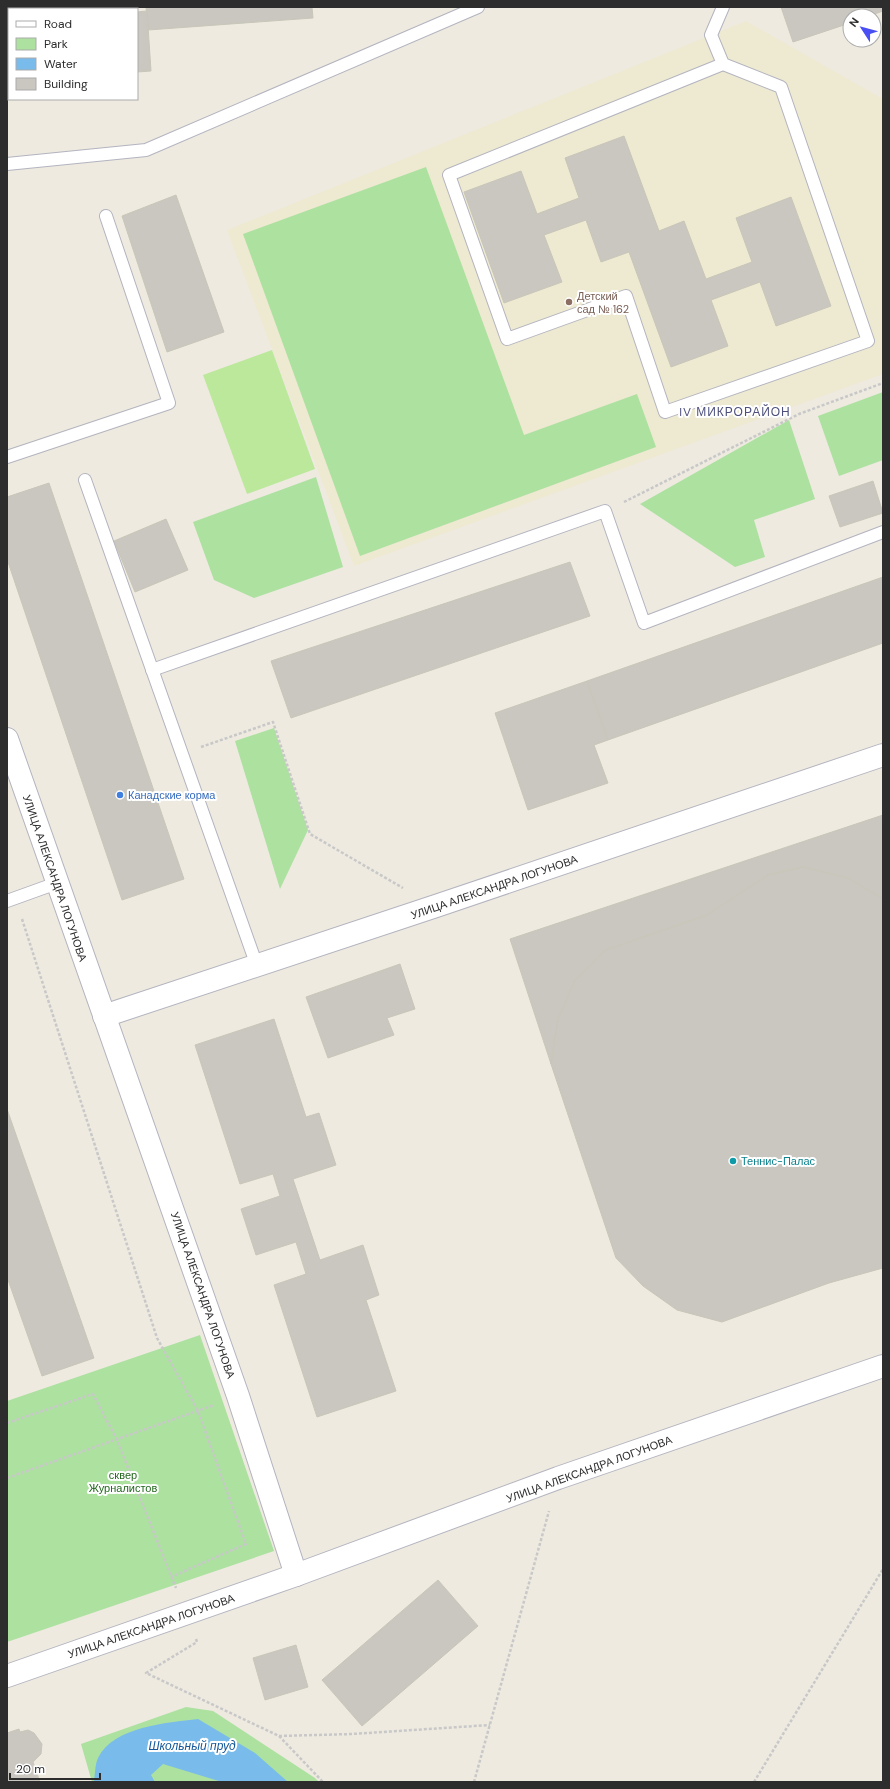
<svg xmlns="http://www.w3.org/2000/svg" width="890" height="1789" font-family="'DM Sans',sans-serif">
<style>
.education{fill:#eee9d1}
.green{fill:#ace1a0}
.pitch{fill:#bce89c}
.water{fill:#79bbea}
.building{fill:#c9c7bf;stroke:#c9c6b9}
.lines{fill:none;stroke-linecap:round;stroke-linejoin:round}
.lane-casing{stroke:#b3b4bf;stroke-width:14}
.street-casing{stroke:#b3b4bf;stroke-width:24}
.path{stroke:#c8c8c8;stroke-width:2.5;stroke-dasharray:3 2;stroke-linecap:butt}
.lane{stroke:#fff;stroke-width:12}
.street{stroke:#fff;stroke-width:22}
.education-dot{fill:#8d6e63;stroke:#fff;stroke-width:1.5}
.shop-dot{fill:#3f7fe0;stroke:#fff;stroke-width:1.5}
.culture-dot{fill:#0f9aa8;stroke:#fff;stroke-width:1.5}
.labels{text-anchor:middle;dominant-baseline:central;stroke-width:4;stroke-linejoin:round;paint-order:stroke}
.education-label{font-size:11px;fill:#785e54;stroke:#fff;text-anchor:start}
.shop-label{font-size:11px;fill:#366cbe;stroke:#fff;text-anchor:start}
.street-label{font-size:11px;fill:#2d2d2d;stroke:#fff}
.culture-label{font-size:11px;fill:#0d838f;stroke:#fff;text-anchor:start}
.park-label{font-size:11px;fill:#23681e;stroke:#fff}
.neighbourhood-label{font-size:12px;letter-spacing:1px;fill:#4e507c;stroke:#fff}
.water-label{font-size:12px;font-style:italic;fill:#14589a;stroke:#fff}
</style>
<rect width="100%" height="100%" fill="#eeeae0"/>
<!-- education -->
<path class="education" d="M 746,21 L 883,99 L 883,374 L 354,566 L 227,230 Z"/>
<!-- green -->
<g class="green">
<path d="M 426,167 L 524,435 L 637,394 L 656,447 L 360,556 L 243,234 Z"/>
<path d="M 883,392 L 883,460 L 839,476 L 818,416 Z"/>
<path d="M 789,420 L 815,499 L 754,520 L 765,557 L 735,567 L 640,504 Z"/>
<path d="M 316,477 L 343,567 L 254,598 L 214,580 L 193,522 Z"/>
<path d="M 274,728 L 308,830 L 280,889 L 235,741 Z"/>
<path d="M 200,1335 L 274,1551 L 7,1642 L 7,1401 Z"/>
<path d="M 186,1707 L 213,1711 L 315,1778 L 319,1782 L 92,1782 L 81,1744 Z"/>
</g>
<!-- pitch -->
<path class="pitch" d="M 272,350 L 315,469 L 247,494 L 203,375 Z"/>
<!-- water -->
<path class="water" d="M 198,1719 L 255,1753 L 288,1782 L 222,1782 L 163,1764 L 151,1775 L 155,1782 L 94,1782 C 95,1775 95,1764 98,1758 C 114,1726 167,1723 198,1719 Z"/>
<!-- building -->
<g class="building">
<path d="M 146,7 L 312,7 L 313,18 L 148,30 Z"/>
<path d="M 781,7 L 883,7 L 883,11 L 869,16 L 850,16 L 850,23 L 793,42 Z"/>
<path d="M 147,11 L 151,71 L 137,72 L 137,12 Z"/>
<rect x="7" y="21" width="2" height="60"/>
<path d="M 624,136 L 659,231 L 684,221 L 706,279 L 752,262 L 736,218 L 791,197 L 831,306 L 776,326 L 760,282 L 711,300 L 728,346 L 671,367 L 629,252 L 601,262 L 586,220 L 544,235 L 562,282 L 504,303 L 464,192 L 521,171 L 537,214 L 579,198 L 565,158 Z"/>
<path d="M 176,195 L 224,332 L 167,352 L 122,216 Z"/>
<path d="M 873,481 L 883,513 L 840,527 L 829,496 Z"/>
<path d="M 49,483 L 184,879 L 122,900 L 7,559 L 7,497 Z"/>
<path d="M 166,519 L 188,570 L 135,592 L 114,541 Z"/>
<path d="M 570,562 L 590,616 L 291,718 L 271,661 Z"/>
<path d="M 883,577 L 883,643 L 608,740 L 587,681 Z"/>
<path d="M 587,681 L 608,740 L 594,745 L 608,783 L 528,810 L 495,713 Z"/>
<path d="M 883,815 L 883,899 L 848,878 L 803,867 L 768,875 L 707,915 L 606,950 L 575,980 L 558,1019 L 551,1064 L 510,939 Z"/>
<path d="M 803,867 L 848,878 L 883,899 L 883,1268 L 829,1283 L 722,1322 L 677,1310 L 643,1286 L 616,1258 L 551,1064 L 558,1019 L 575,980 L 606,950 L 707,915 L 768,875 Z"/>
<path d="M 400,964 L 415,1009 L 387,1018 L 394,1035 L 328,1058 L 306,997 Z"/>
<path d="M 274,1019 L 306,1117 L 319,1113 L 336,1165 L 293,1179 L 320,1260 L 363,1245 L 379,1295 L 366,1300 L 396,1391 L 317,1417 L 274,1285 L 306,1274 L 296,1242 L 256,1255 L 241,1209 L 280,1196 L 273,1174 L 240,1184 L 195,1045 Z"/>
<path d="M 7,1109 L 94,1358 L 42,1376 L 7,1277 Z"/>
<path d="M 438,1580 L 478,1626 L 362,1726 L 322,1680 Z"/>
<path d="M 296,1645 L 308,1687 L 265,1700 L 253,1658 Z"/>
<path d="M 19,1729 L 20,1732 L 28,1730 L 34,1733 L 42,1744 L 41,1754 L 33,1762 L 40,1782 L 7,1782 L 7,1733 Z"/>
</g>
<g class="lines">
<defs>
<g id="lane">
<path d="M 723,64 L 449,175 L 507,339 L 626,296 L 665,412 L 868,341 L 781,87 L 723,64 L 711,35 L 723,7"/>
<path d="M 7,164 L 146,150 L 478,7"/>
<path d="M 7,457 L 169,403 L 106,216"/>
<path d="M 85,480 L 257,966"/>
<path d="M 152,670 L 605,511 L 644,623 L 883,532"/>
<path d="M 7,901 L 57,883"/>
</g>
<g id="street">
<path d="M 7,739 L 238,1396 L 296,1575"/>
<path d="M 104,1016 L 436,906 L 883,755"/>
<path d="M 7,1676 L 296,1575 L 558,1478 L 883,1366"/>
</g>
</defs>
<!-- lane casing -->
<use href="#lane" class="lane-casing"/>
<!-- street casing -->
<use href="#street" class="street-casing"/>
<!-- path -->
<g class="path">
<path d="M 624,502 L 799,414 L 883,383"/>
<path d="M 201,747 L 273,722 L 310,834 L 403,888"/>
<path d="M 22,919 L 157,1338 L 198,1411 L 246,1544 L 171,1577"/>
<path d="M 7,1423 L 93,1394 L 117,1440 L 176,1588"/>
<path d="M 7,1478 L 214,1405"/>
<path d="M 196,1639 L 197,1642 L 146,1673 L 279,1736 L 323,1782"/>
<path d="M 279,1736 L 352,1734 L 490,1725"/>
<path d="M 474,1782 L 549,1511"/>
<path d="M 754,1782 L 883,1569"/>
</g>
<!-- lane -->
<use href="#lane" class="lane"/>
<!-- street -->
<use href="#street" class="street"/>
</g>
<!-- markers -->
<circle class="education-dot" cx="569" cy="302" r="4"/>
<circle class="shop-dot" cx="120" cy="795" r="4"/>
<circle class="culture-dot" cx="733" cy="1161" r="4"/>
<g class="labels">
<!-- education labels -->
<g class="education-label">
<text x="577" y="296">Детский<tspan x="577" dy="13">сад № 162</tspan></text>
</g>
<!-- shop labels -->
<g class="shop-label">
<text x="128" y="795">Канадские корма</text>
</g>
<!-- street labels -->
<g class="street-label">
<text transform="translate(55 878) rotate(71)">УЛИЦА АЛЕКСАНДРА ЛОГУНОВА</text>
<text transform="translate(494 887) rotate(-19)">УЛИЦА АЛЕКСАНДРА ЛОГУНОВА</text>
<text transform="translate(203 1295) rotate(71)">УЛИЦА АЛЕКСАНДРА ЛОГУНОВА</text>
<text transform="translate(589 1469) rotate(-20)">УЛИЦА АЛЕКСАНДРА ЛОГУНОВА</text>
<text transform="translate(151 1626) rotate(-19)">УЛИЦА АЛЕКСАНДРА ЛОГУНОВА</text>
</g>
<!-- culture labels -->
<g class="culture-label">
<text x="741" y="1161">Теннис-Палас</text>
</g>
<!-- park labels -->
<g class="park-label">
<text x="123" y="1475">сквер<tspan x="123" dy="13">Журналистов</tspan></text>
</g>
<!-- neighbourhood labels -->
<g class="neighbourhood-label">
<text x="735" y="412">IV МИКРОРАЙОН</text>
</g>
<!-- water labels -->
<g class="water-label">
<text x="192" y="1746">Школьный пруд</text>
</g>
</g>
<!-- border -->
<rect width="890" height="1789" fill="none" stroke="#2d2d2d" stroke-width="16"/>
<!-- legend -->
<rect x="8" y="8" width="130" height="92" fill="#ffffff" stroke="#ababab"/>
<rect x="16" y="21" width="20" height="6" fill="#ffffff" stroke="#ababab"/>
<text x="44" y="28" font-size="12" fill="#2d2d2d">Road</text>
<rect x="16" y="38" width="20" height="12" fill="#ace1a0" stroke="#ababab"/>
<text x="44" y="48" font-size="12" fill="#2d2d2d">Park</text>
<rect x="16" y="58" width="20" height="12" fill="#79bbea" stroke="#ababab"/>
<text x="44" y="68" font-size="12" fill="#2d2d2d">Water</text>
<rect x="16" y="78" width="20" height="12" fill="#c9c7bf" stroke="#ababab"/>
<text x="44" y="88" font-size="12" fill="#2d2d2d">Building</text>
<!-- north arrow -->
<g transform="translate(862 28) rotate(306)"><circle r="19" fill="#ffffff" stroke="#ababab"/>
<path d="M0-3L7 15L0 10L-7 15Z" fill="#494ff2"/>
<text y="-6" font-size="11" font-weight="bold" text-anchor="middle" fill="#2d2d2d">N</text>
</g>
<!-- scale -->
<path d="M10 1773v6h90v-6" fill="none" stroke="#2d2d2d" stroke-width="2"/>
<text x="16" y="1773" font-size="12" fill="#2d2d2d" stroke="#ffffff" stroke-width="3" paint-order="stroke">20 m</text>
</svg>
